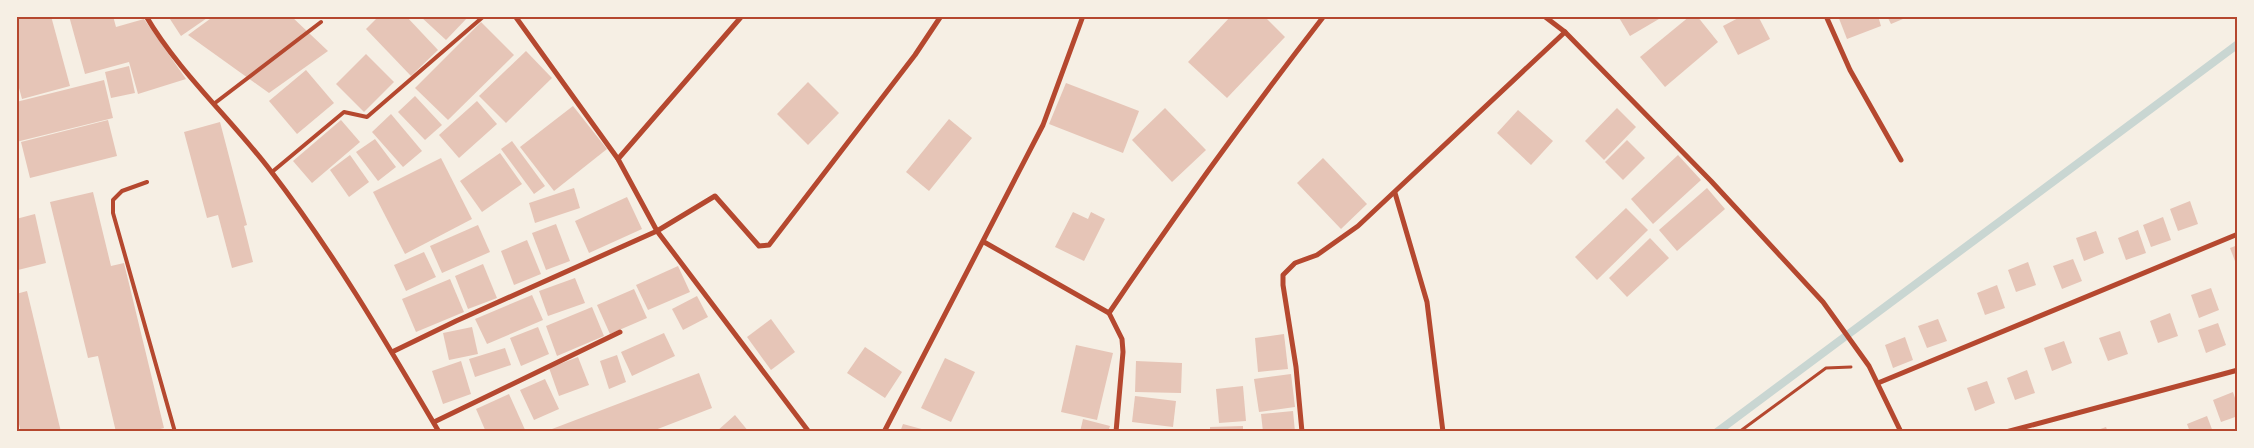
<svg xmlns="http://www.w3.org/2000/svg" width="2254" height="448" font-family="'Zilla Slab',serif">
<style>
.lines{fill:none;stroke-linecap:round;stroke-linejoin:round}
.stream{stroke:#c9d6d2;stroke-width:8}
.building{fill:#e6c5b7}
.path{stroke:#b5482f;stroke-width:3}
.service{stroke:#b5482f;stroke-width:4}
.minor{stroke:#b5482f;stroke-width:5}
.neatline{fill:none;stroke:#b5482f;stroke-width:2}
</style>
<rect width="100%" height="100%" fill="#f6efe4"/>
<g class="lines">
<!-- stream -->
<path class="stream" d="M 1717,432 L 2238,44"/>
</g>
<!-- building -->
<g class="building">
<path d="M 16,16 L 51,16 L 70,86 L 22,99 L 16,77 Z"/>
<path d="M 69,16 L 113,16 L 116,27 L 144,19 L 186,79 L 138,94 L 129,62 L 85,74 Z"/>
<path d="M 168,16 L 210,16 L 181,36 Z"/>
<path d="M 214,16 L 291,16 L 328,51 L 269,93 L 188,35 Z"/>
<path d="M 379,16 L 406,16 L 438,50 L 411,76 L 366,29 Z"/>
<path d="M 420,16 L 469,16 L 446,40 Z"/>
<path d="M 1231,16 L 1264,16 L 1285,37 L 1227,98 L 1188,62 Z"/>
<path d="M 1618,16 L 1664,16 L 1630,36 Z"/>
<path d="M 1690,16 L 1697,16 L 1718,42 L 1665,87 L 1640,57 Z"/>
<path d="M 1742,16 L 1758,16 L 1770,39 L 1738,55 L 1723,26 Z"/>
<path d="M 1838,16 L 1878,16 L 1881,26 L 1847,39 Z"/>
<path d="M 1887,16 L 1910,16 L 1891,24 Z"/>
<path d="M 481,22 L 514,55 L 448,120 L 415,88 Z"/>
<path d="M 526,51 L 552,78 L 506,123 L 479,96 Z"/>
<path d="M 366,54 L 394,82 L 364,112 L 336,84 Z"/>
<path d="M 129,66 L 135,93 L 111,98 L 105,72 Z"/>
<path d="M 306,70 L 334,103 L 297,134 L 269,101 Z"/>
<path d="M 104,80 L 113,118 L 16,142 L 16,102 Z"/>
<path d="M 808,82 L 839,113 L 808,145 L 777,114 Z"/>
<path d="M 1066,83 L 1139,111 L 1123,153 L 1049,124 Z"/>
<path d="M 415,96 L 442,125 L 425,140 L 398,112 Z"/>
<path d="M 477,101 L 497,124 L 459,158 L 439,135 Z"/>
<path d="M 573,106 L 607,149 L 554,191 L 520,147 Z"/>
<path d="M 1165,108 L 1206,150 L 1172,182 L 1132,140 Z"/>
<path d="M 1617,108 L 1636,127 L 1604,160 L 1585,141 Z"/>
<path d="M 1518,110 L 1553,141 L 1531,165 L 1497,133 Z"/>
<path d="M 391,114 L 422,151 L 403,167 L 372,132 Z"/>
<path d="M 949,119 L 972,138 L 929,191 L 906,172 Z"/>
<path d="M 108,120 L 117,156 L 30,178 L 21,142 Z"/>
<path d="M 341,120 L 360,142 L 312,183 L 293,161 Z"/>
<path d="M 220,122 L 247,225 L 244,226 L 253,262 L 232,268 L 218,215 L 207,218 L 184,132 Z"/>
<path d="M 375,139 L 396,167 L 378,181 L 356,152 Z"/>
<path d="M 1627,140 L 1645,158 L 1623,180 L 1605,162 Z"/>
<path d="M 512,141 L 545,186 L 534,194 L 501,149 Z"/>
<path d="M 500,153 L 522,184 L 482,212 L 460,181 Z"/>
<path d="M 350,155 L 369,182 L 349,197 L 330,170 Z"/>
<path d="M 1678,155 L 1701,180 L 1653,224 L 1631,199 Z"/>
<path d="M 441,158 L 472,219 L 405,254 L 373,192 Z"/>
<path d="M 1323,158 L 1367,204 L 1341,229 L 1297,183 Z"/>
<path d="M 574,188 L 580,208 L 535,223 L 529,203 Z"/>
<path d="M 1707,188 L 1725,209 L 1677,251 L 1659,230 Z"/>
<path d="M 93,192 L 111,266 L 124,263 L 164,428 L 149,432 L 116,432 L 98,356 L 88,358 L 50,202 Z"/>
<path d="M 627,197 L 642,229 L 589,253 L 575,221 Z"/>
<path d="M 2190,201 L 2198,224 L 2178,231 L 2170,209 Z"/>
<path d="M 1626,208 L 1648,230 L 1597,280 L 1575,257 Z"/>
<path d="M 1073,212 L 1088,219 L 1091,212 L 1105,219 L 1084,261 L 1055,247 Z"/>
<path d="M 35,214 L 46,263 L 18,270 L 16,219 Z"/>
<path d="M 2163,217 L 2171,240 L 2151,247 L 2143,225 Z"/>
<path d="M 556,224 L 570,261 L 546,270 L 532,233 Z"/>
<path d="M 478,225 L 490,252 L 442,273 L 430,246 Z"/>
<path d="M 2138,230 L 2146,253 L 2126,260 L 2118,238 Z"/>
<path d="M 2096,231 L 2104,253 L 2084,261 L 2076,238 Z"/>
<path d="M 1650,238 L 1669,258 L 1627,297 L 1609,278 Z"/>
<path d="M 527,240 L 541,274 L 514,285 L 501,251 Z"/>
<path d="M 2238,245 L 2238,269 L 2230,248 Z"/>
<path d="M 424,252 L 436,277 L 406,291 L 394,265 Z"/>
<path d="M 2073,259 L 2082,281 L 2062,289 L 2053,266 Z"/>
<path d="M 2028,262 L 2036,285 L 2016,292 L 2008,270 Z"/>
<path d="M 483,264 L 497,298 L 468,309 L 455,276 Z"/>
<path d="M 678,266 L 690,292 L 648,310 L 636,285 Z"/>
<path d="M 575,278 L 585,303 L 548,316 L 539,291 Z"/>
<path d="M 450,279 L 464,312 L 416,332 L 402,299 Z"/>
<path d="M 1997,285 L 2005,308 L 1985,315 L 1977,293 Z"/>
<path d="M 2211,288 L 2219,310 L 2199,318 L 2191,295 Z"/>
<path d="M 634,289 L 647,318 L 610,334 L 597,305 Z"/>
<path d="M 27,291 L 61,432 L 21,432 L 16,413 L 16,294 Z"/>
<path d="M 532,295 L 543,320 L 487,344 L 475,319 Z"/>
<path d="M 697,296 L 708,317 L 683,330 L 672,309 Z"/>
<path d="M 592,307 L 604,336 L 557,356 L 546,326 Z"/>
<path d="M 2170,313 L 2178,336 L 2158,343 L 2150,321 Z"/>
<path d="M 771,319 L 795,352 L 771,370 L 747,337 Z"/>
<path d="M 1938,319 L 1947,341 L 1927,348 L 1918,326 Z"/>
<path d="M 2218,323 L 2226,345 L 2206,353 L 2198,330 Z"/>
<path d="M 472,327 L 478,354 L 449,360 L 443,333 Z"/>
<path d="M 538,327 L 549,354 L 521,366 L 510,338 Z"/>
<path d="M 2120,331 L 2128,354 L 2108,361 L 2099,338 Z"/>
<path d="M 664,333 L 675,356 L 632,376 L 621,352 Z"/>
<path d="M 1284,334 L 1288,369 L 1258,372 L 1255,338 Z"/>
<path d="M 1905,337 L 1913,360 L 1893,368 L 1885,345 Z"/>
<path d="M 2064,341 L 2072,363 L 2052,371 L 2044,348 Z"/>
<path d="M 1076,345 L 1113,353 L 1097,420 L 1061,412 Z"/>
<path d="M 865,347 L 902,372 L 885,398 L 847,373 Z"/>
<path d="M 505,348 L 511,365 L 475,377 L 469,359 Z"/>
<path d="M 617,355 L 626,382 L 609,389 L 600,361 Z"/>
<path d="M 578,357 L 589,385 L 559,396 L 549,368 Z"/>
<path d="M 945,358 L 975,372 L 951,422 L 921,408 Z"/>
<path d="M 461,361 L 471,394 L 443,404 L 432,371 Z"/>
<path d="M 1136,361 L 1182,363 L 1181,393 L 1135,392 Z"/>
<path d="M 2027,370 L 2035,393 L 2015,400 L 2007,378 Z"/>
<path d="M 699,373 L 712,408 L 650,432 L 553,432 L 552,429 Z"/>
<path d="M 1291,374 L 1295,407 L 1259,412 L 1254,379 Z"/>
<path d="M 545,379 L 559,409 L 534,420 L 520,390 Z"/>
<path d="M 1987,381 L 1995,403 L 1975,411 L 1967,388 Z"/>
<path d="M 1243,386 L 1246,421 L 1219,423 L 1216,389 Z"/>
<path d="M 2233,392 L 2238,407 L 2238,416 L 2221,422 L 2213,400 Z"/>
<path d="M 509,394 L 526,432 L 486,432 L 476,409 Z"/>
<path d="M 1135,396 L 1176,401 L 1173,427 L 1132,422 Z"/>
<path d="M 1293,411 L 1295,432 L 1263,432 L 1261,414 Z"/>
<path d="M 735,415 L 749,432 L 716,432 Z"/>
<path d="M 2207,416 L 2213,432 L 2190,432 L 2187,424 Z"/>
<path d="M 1083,419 L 1110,426 L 1108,432 L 1080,432 Z"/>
<path d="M 903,424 L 929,431 L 929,432 L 900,432 Z"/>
<path d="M 1243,426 L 1243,432 L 1210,432 L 1210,427 Z"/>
<path d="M 2106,427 L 2108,432 L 2092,432 Z"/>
</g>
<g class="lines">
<!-- path -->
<path class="path" d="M 1739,432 L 1826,368 L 1851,367"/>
<!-- service -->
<g class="service">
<path d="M 215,103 L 321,22"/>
<path d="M 272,172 L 344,112 L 367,117 L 484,16"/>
<path d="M 147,182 L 122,191 L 113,200 L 113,213 L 175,432"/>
</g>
<!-- minor -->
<g class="minor">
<path d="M 146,16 C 178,71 231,119 270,170 C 334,253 386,342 439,432"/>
<path d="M 515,16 L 618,159 L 657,231 L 809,432"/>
<path d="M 1544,16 L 1565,32 L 1711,181 L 1823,302 L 1869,366 L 1901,432"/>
<path d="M 1826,16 L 1850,70 L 1901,160"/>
<path d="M 618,159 L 742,16"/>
<path d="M 1395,193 L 1427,302 L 1443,432"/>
<path d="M 984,242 L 1109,313"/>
<path d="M 392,352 L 456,321 L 657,231 L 715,196 L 759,246 L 769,245 L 915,55 L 941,16"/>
<path d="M 1878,383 L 2238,234"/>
<path d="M 434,422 L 620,332"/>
<path d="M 884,432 L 1043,125 L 1083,16"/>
<path d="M 1116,432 L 1123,352 L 1122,339 L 1109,313 C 1177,212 1249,113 1324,16"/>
<path d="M 1302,432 L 1296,367 L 1283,285 L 1283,275 L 1295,263 L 1317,255 L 1358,226 L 1565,32"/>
<path d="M 2006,432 L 2238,370"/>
</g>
</g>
<!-- border -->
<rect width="2254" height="448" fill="none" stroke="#f6efe4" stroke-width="35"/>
<rect x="18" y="18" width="2218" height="412" class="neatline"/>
</svg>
